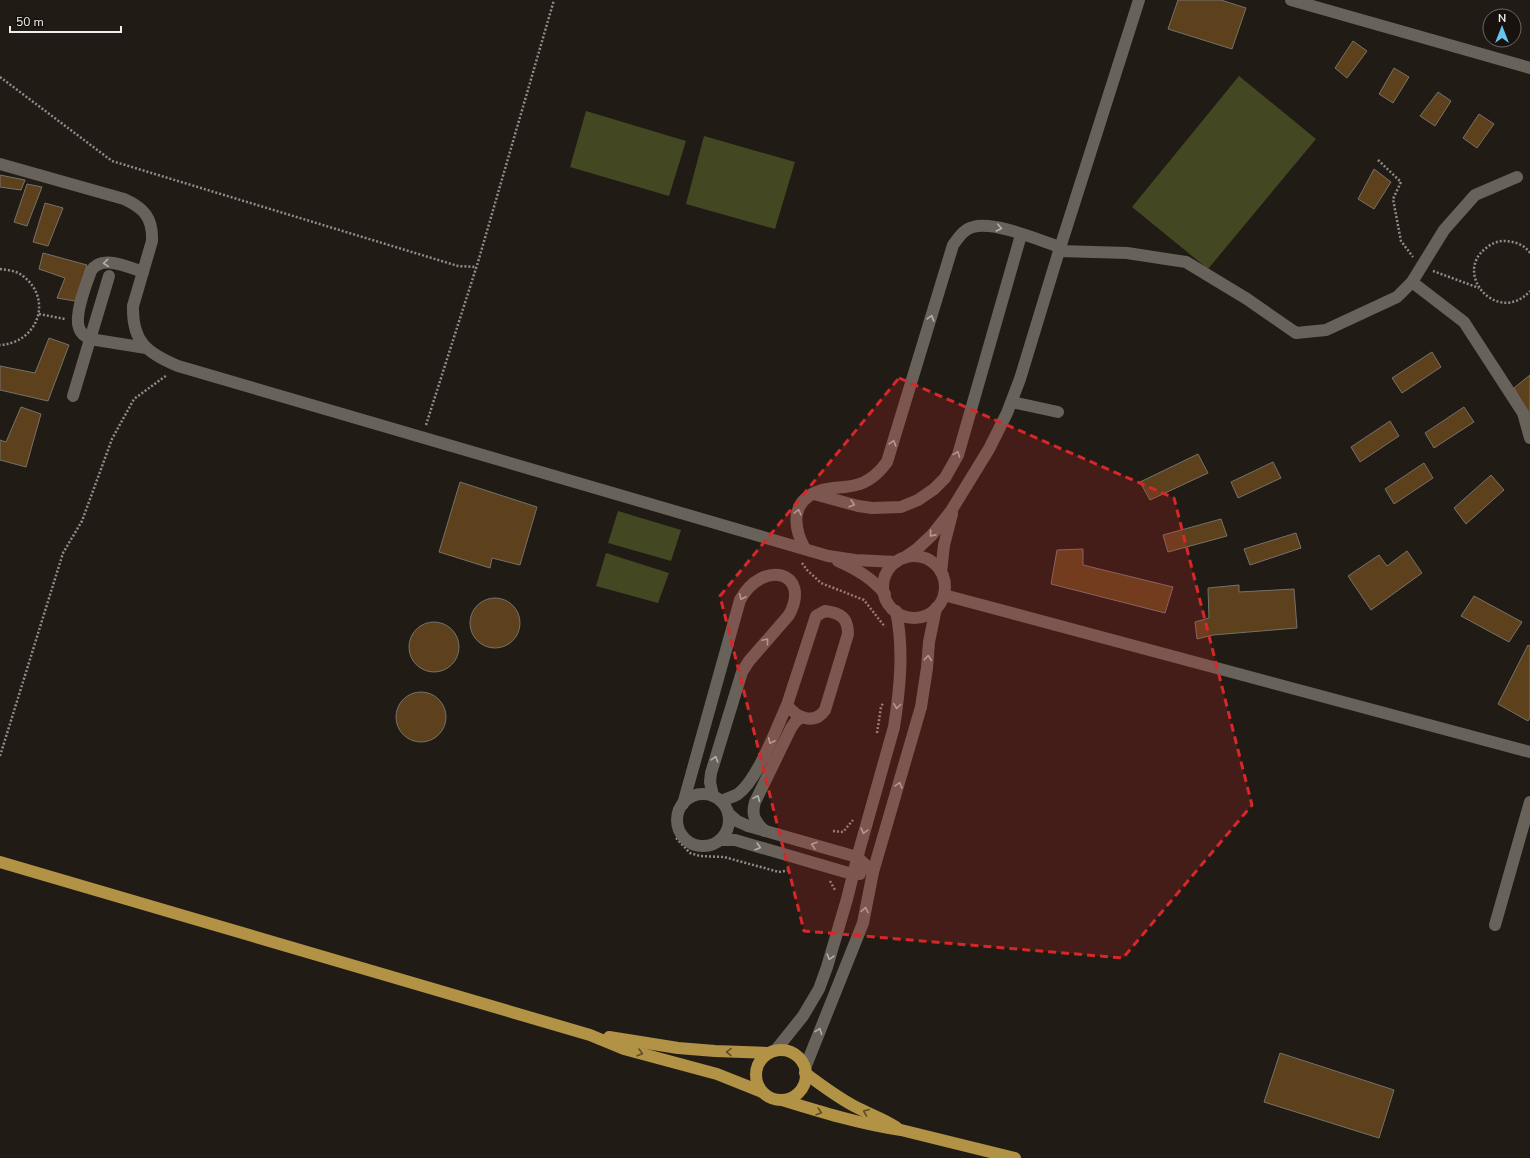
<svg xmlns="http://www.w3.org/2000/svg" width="1530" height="1158" font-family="'Nunito Sans',sans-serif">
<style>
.green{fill:#434823}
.building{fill:#5c411c;stroke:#77716a}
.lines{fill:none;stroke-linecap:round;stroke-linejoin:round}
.path{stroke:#908c87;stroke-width:2.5;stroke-dasharray:2 2;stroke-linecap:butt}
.minor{stroke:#68625b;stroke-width:12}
.major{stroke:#b29245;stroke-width:12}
.oneway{stroke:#b4b0aa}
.oneway2{stroke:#5d4c26}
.marked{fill:#d62828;fill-opacity:0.2;stroke:#d62828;stroke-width:3;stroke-dasharray:8 5;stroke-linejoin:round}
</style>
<rect width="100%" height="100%" fill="#201b15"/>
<!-- green -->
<g class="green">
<path d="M 1239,76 L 1316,139 L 1208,269 L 1132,207 Z"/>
<path d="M 586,111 L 686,141 L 669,196 L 570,167 Z"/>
<path d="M 704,136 L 795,162 L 775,229 L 686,204 Z"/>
<path d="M 618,511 L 681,530 L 671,561 L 608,543 Z"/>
<path d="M 606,553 L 669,573 L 658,603 L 596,586 Z"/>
</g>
<!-- building -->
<g class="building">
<path d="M 1178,0 L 1221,0 L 1246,8 L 1232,49 L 1168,29 Z"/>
<path d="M 1353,41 L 1367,51 L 1347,78 L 1335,68 Z"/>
<path d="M 1394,68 L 1409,77 L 1393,103 L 1379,94 Z"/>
<path d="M 1438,92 L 1451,101 L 1435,126 L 1420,116 Z"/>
<path d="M 1479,114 L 1494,124 L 1477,148 L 1463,138 Z"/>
<path d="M 1374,169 L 1391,182 L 1374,209 L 1358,199 Z"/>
<path d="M 0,175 L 25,180 L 21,190 L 0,187 Z"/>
<path d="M 27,184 L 42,187 L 27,226 L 14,222 Z"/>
<path d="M 45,203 L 63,208 L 48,246 L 33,242 Z"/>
<path d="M 43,253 L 87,265 L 75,301 L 57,298 L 65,278 L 39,269 Z"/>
<path d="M 49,338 L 69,345 L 48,401 L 0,390 L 0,366 L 35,373 Z"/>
<path d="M 1432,352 L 1441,367 L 1402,393 L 1392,378 Z"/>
<path d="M 1530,375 L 1530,416 L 1514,388 Z"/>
<path d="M 21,407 L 41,414 L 26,467 L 0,460 L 0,440 L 6,442 Z"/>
<path d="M 1464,407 L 1474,422 L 1434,448 L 1425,433 Z"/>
<path d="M 1390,421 L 1399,436 L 1360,462 L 1351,447 Z"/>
<path d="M 1198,454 L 1208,473 L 1150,500 L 1140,482 Z"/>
<path d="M 1273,462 L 1281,478 L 1238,498 L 1231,482 Z"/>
<path d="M 1424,463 L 1433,478 L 1394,504 L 1385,489 Z"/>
<path d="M 1491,475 L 1504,490 L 1466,524 L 1454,508 Z"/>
<path d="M 460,482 L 537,507 L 520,565 L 492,558 L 490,568 L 439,552 Z"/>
<path d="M 1221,519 L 1227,536 L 1168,552 L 1163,535 Z"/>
<path d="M 1296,533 L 1301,548 L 1250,565 L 1244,549 Z"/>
<path d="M 1083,549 L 1083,565 L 1173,587 L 1165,613 L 1051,584 L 1057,550 Z"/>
<path d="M 1407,551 L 1422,573 L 1371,610 L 1348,576 L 1379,555 L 1387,566 Z"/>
<path d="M 1239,585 L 1239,592 L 1294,589 L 1297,628 L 1213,635 L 1197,639 L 1195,622 L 1209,618 L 1208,588 Z"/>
<path d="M 1474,596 L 1522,622 L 1509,642 L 1461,616 Z"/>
<circle cx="495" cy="623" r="25"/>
<circle cx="434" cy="647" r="25"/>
<path d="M 1528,645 L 1530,646 L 1530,717 L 1528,721 L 1498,704 Z"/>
<circle cx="421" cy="717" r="25"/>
<path d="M 1280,1053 L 1394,1090 L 1379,1138 L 1264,1102 Z"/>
</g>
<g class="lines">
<!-- path -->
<g class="path">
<path d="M 0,77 L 112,161 L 458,266 L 476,267"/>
<path d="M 1378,160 L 1401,182 L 1393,199 L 1401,241 L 1413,257"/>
<path d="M 1530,253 C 1524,244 1513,241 1503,241 C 1497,241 1491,244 1486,248 C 1452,274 1498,326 1530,291"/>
<path d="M 0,269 C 8,270 17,271 23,276 C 54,300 37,343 0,345"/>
<path d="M 1433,271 L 1479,288"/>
<path d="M 39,314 L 65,319"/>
<path d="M 426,425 L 478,262 L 554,0"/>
<path d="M 802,563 L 807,570 L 821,583 L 864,600 L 885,627"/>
<path d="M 877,733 L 881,707 L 883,703"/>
<path d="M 0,756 L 63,553 L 82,521 L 112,439 L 134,399 L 167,375"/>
<path d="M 833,831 L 843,832 L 853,820"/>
<path d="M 676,838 L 690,853 L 700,856 L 724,857 L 779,872 L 790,870"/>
<path d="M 830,881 L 835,890"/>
</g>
<!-- minor -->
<g class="minor">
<path d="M 1291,0 L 1530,68"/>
<path d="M 0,164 L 124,199 C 144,208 153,218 152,241 L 133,306 C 132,342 147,353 178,366 L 828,556 L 855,560 L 896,562"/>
<path d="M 1059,251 L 1127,253 L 1186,262 L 1247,299 L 1296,333 L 1326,330 L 1397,297 L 1412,282 L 1444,230 L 1475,195 L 1517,177"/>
<path d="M 143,272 C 128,267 101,254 91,271 C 86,285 74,314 79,328 C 81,334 85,336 90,339 L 146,348"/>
<path d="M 1412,282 L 1464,322 L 1523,413 L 1530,438"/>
<path d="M 73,396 L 109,276"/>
<path d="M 1012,402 L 1058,412"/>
<path d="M 814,494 L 858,506 L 872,508 L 901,507 L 918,500 L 934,489 L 945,478 L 958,455 L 1021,235"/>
<path d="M 805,549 C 792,525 791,499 822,490 C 833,487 845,488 856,485 C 869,482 879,473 887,462 L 953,245 C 959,237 964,229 973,227 C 995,221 1038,240 1060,247"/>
<circle cx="914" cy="587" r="31"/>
<path d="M 904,558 L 917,549 L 932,535 L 951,511 L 989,449 L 1007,413 L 1020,379 L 1059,251 L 1139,0"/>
<path d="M 838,561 C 856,569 872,578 885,594"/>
<path d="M 941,572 L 944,545 L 952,514"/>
<path d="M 944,595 L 1530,752"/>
<path d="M 825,611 C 841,613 848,618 848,634 L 825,710 C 814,726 796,717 787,705 L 816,616 Z"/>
<circle cx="703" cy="820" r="26"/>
<path d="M 721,801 C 726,799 733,797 738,794 C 758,779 776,729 787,705"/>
<path d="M 683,804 L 740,600 C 763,558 812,572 789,615 L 749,661 L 742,672 L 711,773 L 710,782 L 713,796"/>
<path d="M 728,813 L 737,821 L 748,826 L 857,857 L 873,872"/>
<path d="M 765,831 C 755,822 751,815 755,802 L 791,728 L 796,721 L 802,717"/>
<path d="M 720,840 L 735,840 L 852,874 L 860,874"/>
<path d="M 1495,925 L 1530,802"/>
<path d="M 775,1051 L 803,1016 L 819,989 L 827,967 L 847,899 L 859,851 L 894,727 C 900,689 904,649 896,611"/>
<path d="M 805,1068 L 863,923 L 873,872 L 921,707 L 927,668 L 929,642 L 936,608"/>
</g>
<!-- major -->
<g class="major">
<path d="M 0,862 L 590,1035 L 624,1049 L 717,1074 L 762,1092"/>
<path d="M 609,1037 L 678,1048 L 715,1051 L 768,1053"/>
<circle cx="781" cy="1075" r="25"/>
<path d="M 805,1073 C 821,1085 837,1097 854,1106 C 869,1114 882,1118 896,1127"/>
<path d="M 782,1100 C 821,1112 860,1124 901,1130 L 1015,1158"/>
</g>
</g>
<!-- one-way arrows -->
<defs><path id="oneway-chevron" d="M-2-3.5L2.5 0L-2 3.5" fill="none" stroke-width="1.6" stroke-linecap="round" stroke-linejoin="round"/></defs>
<g class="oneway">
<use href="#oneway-chevron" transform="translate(999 228) rotate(13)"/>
<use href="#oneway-chevron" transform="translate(106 263) rotate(175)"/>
<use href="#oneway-chevron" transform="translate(931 318) rotate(-73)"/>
<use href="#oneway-chevron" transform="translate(893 443) rotate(-73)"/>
<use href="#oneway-chevron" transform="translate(957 454) rotate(-69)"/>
<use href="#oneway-chevron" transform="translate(852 504) rotate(16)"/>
<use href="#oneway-chevron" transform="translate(798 512) rotate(-76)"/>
<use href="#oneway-chevron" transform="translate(932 534) rotate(132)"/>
<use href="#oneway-chevron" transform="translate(742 597) rotate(115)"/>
<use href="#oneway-chevron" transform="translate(766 641) rotate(-50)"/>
<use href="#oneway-chevron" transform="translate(928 658) rotate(-85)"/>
<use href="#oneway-chevron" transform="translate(897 706) rotate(97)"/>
<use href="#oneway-chevron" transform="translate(771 741) rotate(115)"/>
<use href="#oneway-chevron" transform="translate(715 759) rotate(-73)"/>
<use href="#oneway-chevron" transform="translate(899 785) rotate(-74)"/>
<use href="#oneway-chevron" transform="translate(757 798) rotate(-66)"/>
<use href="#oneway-chevron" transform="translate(864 831) rotate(106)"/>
<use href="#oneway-chevron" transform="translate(814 845) rotate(-164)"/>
<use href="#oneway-chevron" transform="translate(758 847) rotate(16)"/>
<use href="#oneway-chevron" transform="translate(865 910) rotate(-79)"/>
<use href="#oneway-chevron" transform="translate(830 957) rotate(106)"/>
<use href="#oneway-chevron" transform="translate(819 1031) rotate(-69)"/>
</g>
<g class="oneway2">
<use href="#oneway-chevron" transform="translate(729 1052) rotate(-179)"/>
<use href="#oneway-chevron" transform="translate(640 1053) rotate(16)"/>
<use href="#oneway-chevron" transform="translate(819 1112) rotate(17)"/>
<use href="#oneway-chevron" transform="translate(866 1112) rotate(-158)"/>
</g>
<!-- marked area -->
<path class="marked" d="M 899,378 L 1174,498 L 1252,805 L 1123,958 L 804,931 L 720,596 Z"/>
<!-- north arrow -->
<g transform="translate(1502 28)"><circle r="19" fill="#17120d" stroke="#6f6a65"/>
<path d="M0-3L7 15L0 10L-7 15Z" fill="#66c4ef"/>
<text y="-6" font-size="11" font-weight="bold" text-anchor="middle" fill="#f2efea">N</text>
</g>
<!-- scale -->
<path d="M10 26v6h111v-6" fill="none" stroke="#f2efea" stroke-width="2"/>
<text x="16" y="26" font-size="12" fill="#f2efea" stroke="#17120d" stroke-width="3" paint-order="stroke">50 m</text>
</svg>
